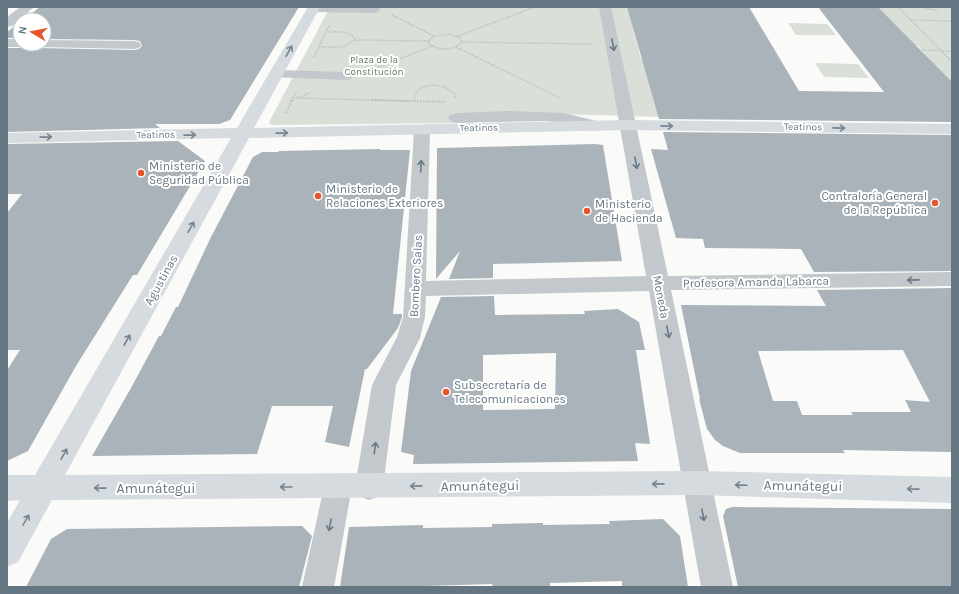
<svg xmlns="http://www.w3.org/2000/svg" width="959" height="594" font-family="Karla,sans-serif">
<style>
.green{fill:#dadfd7}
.building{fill:#aab3b9;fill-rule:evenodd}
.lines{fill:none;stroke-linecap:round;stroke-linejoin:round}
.path-far1{stroke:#bbbfc2;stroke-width:1.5;stroke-dasharray:1.5 1.5;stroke-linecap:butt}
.path{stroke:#bbbfc2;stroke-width:2;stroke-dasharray:1.5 1.5;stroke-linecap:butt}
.minor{fill:#c3c8cc;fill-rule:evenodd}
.major{fill:#d6dbdf;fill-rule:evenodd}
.oneway{stroke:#6a7a87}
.oneway2{stroke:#768591}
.poi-dot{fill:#e4572e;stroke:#fff;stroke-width:1.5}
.labels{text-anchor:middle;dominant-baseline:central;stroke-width:4;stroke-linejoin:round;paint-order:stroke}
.far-park-label{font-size:10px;fill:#687a64;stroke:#fff}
.far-street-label{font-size:10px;fill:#657683;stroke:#fff}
.poi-label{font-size:12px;fill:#657683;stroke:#fff;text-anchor:start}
.street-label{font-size:12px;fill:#657683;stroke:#fff}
.near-street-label{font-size:14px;fill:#657683;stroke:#fff}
</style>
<rect width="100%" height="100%" fill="#fafaf8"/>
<!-- green -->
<g class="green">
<path d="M 330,7 L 629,7 L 634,33 L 641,59 L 644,59 L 661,117 L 559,114 L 456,118 L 455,123 L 271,125 L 269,122 Z"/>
<path d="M 878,7 L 952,7 L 952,85 L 917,45 L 915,45 Z"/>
<path d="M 788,23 L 827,24 L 836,35 L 796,35 Z"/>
<path d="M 815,63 L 858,64 L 869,78 L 824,77 Z"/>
</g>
<!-- building -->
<g class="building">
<path d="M 40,7 L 299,7 L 230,120 L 219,124 L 155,124 L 160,128 L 7,132 L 7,48 L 20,48 L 27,44 L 36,44 L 39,48 L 134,50 L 139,49 L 142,46 L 140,41 L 134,40 L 44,39 L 44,20 L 23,20 Z"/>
<path d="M 627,7 L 749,7 L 799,91 L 884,92 L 818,7 L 878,7 L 952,82 L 952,122 L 659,119 Z"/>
<path d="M 20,22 L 20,38 L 7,38 L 7,32 Z"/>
<path d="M 663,132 L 952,135 L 952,271 L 814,272 L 801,249 L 705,248 L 703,239 L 676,238 L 651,149 L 668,150 Z"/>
<path d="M 178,141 L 205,161 L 137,275 L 133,275 L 76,366 L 28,451 L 7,461 L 7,370 L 20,350 L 7,350 L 7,213 L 22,194 L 7,194 L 7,144 Z"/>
<path d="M 595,144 L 603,145 L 622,261 L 493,264 L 493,278 L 449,279 L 460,251 L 436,279 L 437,148 Z"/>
<path d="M 380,149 L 380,150 L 410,150 L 393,314 L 402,314 L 402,317 L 398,328 L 367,369 L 365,369 L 349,447 L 325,442 L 333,406 L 272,406 L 257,454 L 92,456 L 131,388 L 159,336 L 161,336 L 176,307 L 178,307 L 211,237 L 253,157 L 262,152 L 278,152 L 279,151 Z"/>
<path d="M 952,288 L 952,452 L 843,450 L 845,453 L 740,453 L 723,446 L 715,440 L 707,429 L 699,399 L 700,399 L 681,305 L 826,306 L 817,290 ZM 903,350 L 930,402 L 905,400 L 911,412 L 851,412 L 853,415 L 802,415 L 797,401 L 773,401 L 758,351 Z"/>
<path d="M 494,296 L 495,315 L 585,314 L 584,311 L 618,309 L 639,322 L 645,350 L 636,350 L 650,444 L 635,443 L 638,461 L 413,464 L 414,455 L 401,452 L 411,371 L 441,297 ZM 556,353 L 555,409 L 483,410 L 483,355 Z"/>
<path d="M 732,507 L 952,509 L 952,587 L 738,587 L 723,516 L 726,509 Z"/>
<path d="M 663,519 L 680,536 L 688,587 L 622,587 L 622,581 L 550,583 L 550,587 L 493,587 L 492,584 L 426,586 L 424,587 L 340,587 L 349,527 L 423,525 L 423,528 L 492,527 L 492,524 L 543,523 L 543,525 L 610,524 L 609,521 Z"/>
<path d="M 302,526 L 312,536 L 299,587 L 26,587 L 51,539 L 67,529 Z"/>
</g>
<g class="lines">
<!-- path-far1 -->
<g class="path-far1">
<path d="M 898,7 L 952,62"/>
<path d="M 923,7 L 925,9 L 938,10"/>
<path d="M 392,15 L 434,36"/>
<path d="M 911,20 L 952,21"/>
<path d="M 448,34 L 459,37 L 462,42 C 453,51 439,51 429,44 L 428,41 L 435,36 Z"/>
<path d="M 458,36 L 535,7"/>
<path d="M 355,40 L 428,41"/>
<path d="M 462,42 L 592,44"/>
<path d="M 319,47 L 343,47 L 355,40 C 351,30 336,32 327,32"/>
<path d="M 456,47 L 560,98"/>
<path d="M 922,50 L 952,51"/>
<path d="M 314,57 L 329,26"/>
<path d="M 364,73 L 432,46"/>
<path d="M 293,98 L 410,101"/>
<path d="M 298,98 L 310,93"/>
<path d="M 292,101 L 296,92"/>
<path d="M 414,101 C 416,80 443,82 455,94 L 455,99"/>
</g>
<!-- path -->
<g class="path">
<path d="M 372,100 L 445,102"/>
<path d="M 286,113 L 292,100"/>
</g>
<!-- minor -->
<g class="minor">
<path d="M 20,7 L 34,7 L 12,26 L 7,27 L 7,17 Z"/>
<path d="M 307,7 L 379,7 L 380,9 L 378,12 L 374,13 L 313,12 L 309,11 Z"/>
<path d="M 599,7 L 611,7 L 668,276 L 952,272 L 952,286 L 671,290 L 733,587 L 701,587 L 649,291 L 426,296 L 425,317 L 420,338 L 396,385 L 383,487 L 379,496 L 369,500 L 359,496 L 355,487 L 372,385 L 397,337 L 403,317 L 414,130 L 416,126 L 422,125 L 428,126 L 430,130 L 426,281 L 646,276 Z"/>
<path d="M 7,39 L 20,39 L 20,44 L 26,44 L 20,47 L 7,47 Z"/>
<path d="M 44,40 L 134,41 L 139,42 L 141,45 L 139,48 L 134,49 L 39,47 L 37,44 L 44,44 Z"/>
<path d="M 276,70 L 346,72 L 351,73 L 353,76 L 351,79 L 346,80 L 271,77 L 269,74 L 271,71 Z"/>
<path d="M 509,111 L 564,113 L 605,123 L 607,126 L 605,129 L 599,131 L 580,125 L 546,121 L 456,123 L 450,121 L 448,118 L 450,115 L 456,113 Z"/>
<path d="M 338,474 L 348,478 L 352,487 L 334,587 L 302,587 L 324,487 L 328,478 Z"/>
</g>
<!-- major -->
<path class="major" d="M 308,7 L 320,7 L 254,128 L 628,120 L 952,124 L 952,134 L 628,130 L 249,138 L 65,475 L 697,471 L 952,477 L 952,503 L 697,495 L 52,500 L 18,562 L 7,567 L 7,523 L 20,500 L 7,501 L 7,475 L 35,475 L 231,138 L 7,143 L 7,133 L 237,128 Z"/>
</g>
<!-- one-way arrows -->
<defs><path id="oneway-shaft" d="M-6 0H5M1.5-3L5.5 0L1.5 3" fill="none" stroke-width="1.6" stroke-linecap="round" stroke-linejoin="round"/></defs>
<g class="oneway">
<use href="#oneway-shaft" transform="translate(613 45) rotate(79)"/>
<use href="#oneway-shaft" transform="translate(636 163) rotate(79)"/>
<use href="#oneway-shaft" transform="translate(421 166) rotate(-88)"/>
<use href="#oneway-shaft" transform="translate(913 280) rotate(179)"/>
<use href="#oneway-shaft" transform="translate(668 332) rotate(79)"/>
<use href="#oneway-shaft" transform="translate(375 448) rotate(-82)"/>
<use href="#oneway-shaft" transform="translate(703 515) rotate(79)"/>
<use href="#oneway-shaft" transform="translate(330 525) rotate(101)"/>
</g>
<g class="oneway2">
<use href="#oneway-shaft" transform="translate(289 51) rotate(-61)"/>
<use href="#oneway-shaft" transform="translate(667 126) rotate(1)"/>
<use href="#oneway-shaft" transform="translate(839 128) rotate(1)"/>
<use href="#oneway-shaft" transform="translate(282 133) rotate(-1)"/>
<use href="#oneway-shaft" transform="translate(190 135) rotate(-1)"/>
<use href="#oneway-shaft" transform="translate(46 137) rotate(-1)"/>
<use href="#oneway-shaft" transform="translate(191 227) rotate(-61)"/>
<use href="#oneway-shaft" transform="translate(127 340) rotate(-61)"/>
<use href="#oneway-shaft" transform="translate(64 454) rotate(-61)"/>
<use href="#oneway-shaft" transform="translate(658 484) rotate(179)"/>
<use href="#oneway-shaft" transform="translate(741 485) rotate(-178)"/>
<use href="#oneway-shaft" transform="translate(416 486) rotate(179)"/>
<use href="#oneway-shaft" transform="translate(286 487) rotate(180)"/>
<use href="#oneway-shaft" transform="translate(100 488) rotate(-179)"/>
<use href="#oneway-shaft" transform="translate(913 489) rotate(-179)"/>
<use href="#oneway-shaft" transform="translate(26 520) rotate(-60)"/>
</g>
<!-- markers -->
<g class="poi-dot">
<circle cx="141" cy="173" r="4"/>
<circle cx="318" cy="196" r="4"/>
<circle cx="935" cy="203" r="4"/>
<circle cx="587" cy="211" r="4"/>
<circle cx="446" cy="392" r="4"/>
</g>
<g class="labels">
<!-- far-park labels -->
<g class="far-park-label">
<text x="374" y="60">Plaza de la<tspan x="374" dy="12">Constitución</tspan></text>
</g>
<!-- far-street labels -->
<g class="far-street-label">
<text transform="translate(803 127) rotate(1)">Teatinos</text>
<text transform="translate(479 128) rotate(-1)">Teatinos</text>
<text transform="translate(156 135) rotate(-1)">Teatinos</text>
</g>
<!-- poi labels -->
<g class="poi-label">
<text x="149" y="166">Ministerio de<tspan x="149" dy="14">Seguridad Pública</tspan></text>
<text x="326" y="189">Ministerio de<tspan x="326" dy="14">Relaciones Exteriores</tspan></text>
<text x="927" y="196" text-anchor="end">Contraloría General<tspan x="927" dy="14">de la República</tspan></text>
<text x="595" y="204">Ministerio<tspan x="595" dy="14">de Hacienda</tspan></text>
<text x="454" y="385">Subsecretaría de<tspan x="454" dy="14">Telecomunicaciones</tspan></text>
</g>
<!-- street labels -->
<g class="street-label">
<text transform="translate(416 276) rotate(-87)">Bombero Salas</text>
<text transform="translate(161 280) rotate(-61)">Agustinas</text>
<text transform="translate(756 282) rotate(-1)">Profesora Amanda Labarca</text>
<text transform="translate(661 297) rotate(79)">Moneda</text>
</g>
<!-- near-street labels -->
<g class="near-street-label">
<text transform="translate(480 486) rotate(-1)">Amunátegui</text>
<text transform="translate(803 486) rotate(1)">Amunátegui</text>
<text x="156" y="488">Amunátegui</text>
</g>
</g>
<!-- border -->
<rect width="959" height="594" fill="none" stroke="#657683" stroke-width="16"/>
<!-- north arrow -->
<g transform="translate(32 32) rotate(280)"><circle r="19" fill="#ffffff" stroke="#c1c8cd"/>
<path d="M0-3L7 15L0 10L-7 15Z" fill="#e4572e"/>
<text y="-6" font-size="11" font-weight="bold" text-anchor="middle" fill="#657683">N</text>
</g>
</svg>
